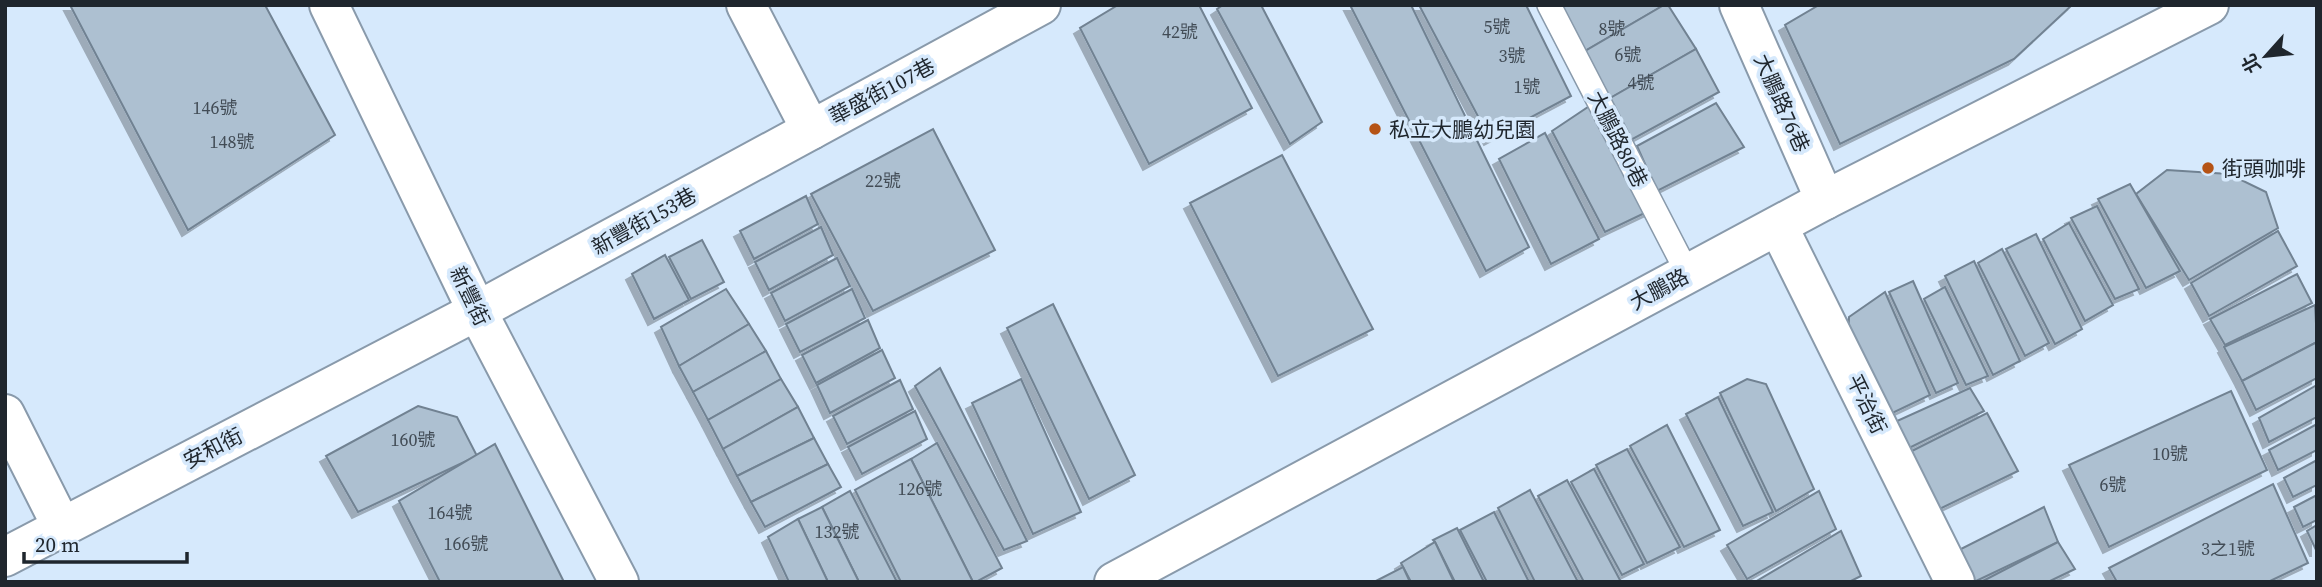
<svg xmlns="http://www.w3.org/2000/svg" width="2322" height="587" font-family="'Source Serif 4','Noto Sans TC',serif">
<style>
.building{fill:#adc0d1;stroke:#718292;stroke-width:2;filter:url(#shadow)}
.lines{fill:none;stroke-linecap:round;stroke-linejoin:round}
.lane-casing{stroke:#899aab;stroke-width:26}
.street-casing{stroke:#899aab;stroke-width:42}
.lane{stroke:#fff;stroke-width:23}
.street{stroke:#fff;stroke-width:38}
.poi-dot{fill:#b55315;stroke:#d6e9fc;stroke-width:2.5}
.labels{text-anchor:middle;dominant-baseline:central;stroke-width:7;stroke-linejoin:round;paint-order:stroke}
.number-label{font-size:18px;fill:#424c56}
.street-label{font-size:21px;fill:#1f262d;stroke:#d6e9fc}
.poi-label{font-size:21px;fill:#1f262d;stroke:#d6e9fc;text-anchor:start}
</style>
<defs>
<filter id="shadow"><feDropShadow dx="-6" dy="6" stdDeviation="0" flood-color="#0004"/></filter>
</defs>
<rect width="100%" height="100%" fill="#d6e9fc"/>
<!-- building -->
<g class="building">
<path d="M 70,5 L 265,5 L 335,135 L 188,230 Z"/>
<path d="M 1118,5 L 1199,5 L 1252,108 L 1149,164 L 1080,28 Z"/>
<path d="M 1223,5 L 1261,5 L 1322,122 L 1290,144 L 1217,9 Z"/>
<path d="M 1350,5 L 1411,5 L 1529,247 L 1486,271 Z"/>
<path d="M 1419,5 L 1526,5 L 1571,96 L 1490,139 Z"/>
<path d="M 1555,5 L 1664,5 L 1580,54 Z"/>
<path d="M 1664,5 L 1668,5 L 1696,49 L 1605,101 L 1580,54 Z"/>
<path d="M 1819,5 L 2072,5 L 2014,59 L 1840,144 L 1785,25 Z"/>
<path d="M 1696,49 L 1719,92 L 1629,141 L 1605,101 Z"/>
<path d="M 1597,101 L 1651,210 L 1605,232 L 1552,131 Z"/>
<path d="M 1716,103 L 1744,147 L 1657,191 L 1637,146 Z"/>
<path d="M 933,129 L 995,250 L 873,311 L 811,194 Z"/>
<path d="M 1545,133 L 1599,239 L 1551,264 L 1499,159 Z"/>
<path d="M 1282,155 L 1373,329 L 1278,376 L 1190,203 Z"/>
<path d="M 2167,170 L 2229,174 L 2266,192 L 2278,228 L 2189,280 L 2136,194 Z"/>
<path d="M 2130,184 L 2180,271 L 2146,288 L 2098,199 Z"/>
<path d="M 806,196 L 818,224 L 754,259 L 740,231 Z"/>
<path d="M 2097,206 L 2139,289 L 2115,299 L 2071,218 Z"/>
<path d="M 2069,223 L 2113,305 L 2085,321 L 2043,239 Z"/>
<path d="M 821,227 L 833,255 L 769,290 L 755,262 Z"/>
<path d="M 2278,231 L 2297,266 L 2209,316 L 2191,283 Z"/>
<path d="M 2036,234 L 2082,329 L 2055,344 L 2006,249 Z"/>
<path d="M 702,240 L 724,282 L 691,299 L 669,257 Z"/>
<path d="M 2002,249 L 2049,343 L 2025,356 L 1978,263 Z"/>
<path d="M 665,255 L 689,300 L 654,319 L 632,274 Z"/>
<path d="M 837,258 L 850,286 L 785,321 L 771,293 Z"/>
<path d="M 1974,261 L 2020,361 L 1993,375 L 1945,276 Z"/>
<path d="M 2297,274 L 2312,303 L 2225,345 L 2210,319 Z"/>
<path d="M 1913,281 L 1958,383 L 1936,393 L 1889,292 Z"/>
<path d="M 1945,287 L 1988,376 L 1966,385 L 1924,299 Z"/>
<path d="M 726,289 L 749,324 L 679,366 L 661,327 Z"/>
<path d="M 852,289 L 865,318 L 800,352 L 786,324 Z"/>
<path d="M 1885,292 L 1930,395 L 1884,417 L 1848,341 L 1849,317 Z"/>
<path d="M 1053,304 L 1135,475 L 1089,499 L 1007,328 Z"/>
<path d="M 2315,305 L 2317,342 L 2242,381 L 2224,347 Z"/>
<path d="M 868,320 L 880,348 L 816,383 L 802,355 Z"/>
<path d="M 749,324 L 766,351 L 693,392 L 679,366 Z"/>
<path d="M 2317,342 L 2317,378 L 2256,410 L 2242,381 Z"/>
<path d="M 882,350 L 895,378 L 830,413 L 817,385 Z"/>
<path d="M 766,351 L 781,379 L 708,420 L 693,392 Z"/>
<path d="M 940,368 L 1027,541 L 1004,550 L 915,386 Z"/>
<path d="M 781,379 L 798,407 L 723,449 L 708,420 Z"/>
<path d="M 1021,379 L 1081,512 L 1033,534 L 972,403 Z"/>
<path d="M 1747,379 L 1766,384 L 1814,489 L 1776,511 L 1720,393 Z"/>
<path d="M 900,380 L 913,409 L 847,444 L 833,416 Z"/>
<path d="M 2317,385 L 2317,417 L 2269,442 L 2259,418 Z"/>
<path d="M 1970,388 L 1984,411 L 1901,452 L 1886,426 Z"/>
<path d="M 2231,391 L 2267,470 L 2109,547 L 2069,465 Z"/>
<path d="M 1718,397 L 1773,512 L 1743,526 L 1686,414 Z"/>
<path d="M 418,406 L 457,417 L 477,456 L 358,512 L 326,456 Z"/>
<path d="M 798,407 L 814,438 L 737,476 L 723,449 Z"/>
<path d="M 915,411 L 927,439 L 862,474 L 848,447 Z"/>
<path d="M 1987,413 L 2018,471 L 1929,514 L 1902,456 Z"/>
<path d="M 2317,424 L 2317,450 L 2278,470 L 2269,450 Z"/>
<path d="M 1667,425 L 1720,530 L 1684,547 L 1630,446 Z"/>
<path d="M 814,438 L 828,464 L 751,502 L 737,476 Z"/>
<path d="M 937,443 L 1002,568 L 976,582 L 973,582 L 911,459 Z"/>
<path d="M 495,444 L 564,582 L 440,582 L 399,501 Z"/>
<path d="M 1627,449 L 1680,547 L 1647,563 L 1596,465 Z"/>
<path d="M 911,459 L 973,582 L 901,582 L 855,490 Z"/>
<path d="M 2317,460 L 2317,485 L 2293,497 L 2284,478 Z"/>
<path d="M 828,464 L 841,487 L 765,527 L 751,502 Z"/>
<path d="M 1594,469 L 1644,564 L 1622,575 L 1571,482 Z"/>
<path d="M 1567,480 L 1621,582 L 1584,582 L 1538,496 Z"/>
<path d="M 2273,484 L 2308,563 L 2268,582 L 2117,582 L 2109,568 Z"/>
<path d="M 1530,490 L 1578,582 L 1535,582 L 1498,508 Z"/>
<path d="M 850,491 L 897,582 L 859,582 L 822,507 Z"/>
<path d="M 1819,491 L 1836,529 L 1747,579 L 1727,545 Z"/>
<path d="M 2317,495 L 2317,520 L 2303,527 L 2294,507 Z"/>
<path d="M 822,507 L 859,582 L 828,582 L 798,519 Z"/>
<path d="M 2044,507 L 2058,542 L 1974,582 L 1960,582 L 1949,555 Z"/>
<path d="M 1494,512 L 1529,582 L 1487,582 L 1460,530 Z"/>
<path d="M 798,519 L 828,582 L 789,582 L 768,537 Z"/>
<path d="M 2317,525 L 2317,550 L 2316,550 L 2307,531 Z"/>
<path d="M 1457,528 L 1484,582 L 1455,582 L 1435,542 L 1433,540 Z"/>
<path d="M 1841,531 L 1861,576 L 1849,582 L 1755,582 Z"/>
<path d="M 1435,542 L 1454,582 L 1411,582 L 1401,563 Z"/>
<path d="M 2058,542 L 2075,569 L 2048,582 L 1981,582 Z"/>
<path d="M 1403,567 L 1410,582 L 1374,582 Z"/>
</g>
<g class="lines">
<defs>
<path id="lane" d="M 1549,5 L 1688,274"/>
<g id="street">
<path d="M 329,5 L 477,311 L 619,582"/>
<path d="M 746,5 L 811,130 L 1041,5"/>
<path d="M 1739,5 L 1825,200"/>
<path d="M 1778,226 L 1955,582"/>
<path d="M 5,414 L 62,527"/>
<path d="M 5,557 L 477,311 L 811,130"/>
<path d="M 1114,582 L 1825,200 L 2209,5"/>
</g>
</defs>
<!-- lane casing -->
<use href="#lane" class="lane-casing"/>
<!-- street casing -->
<use href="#street" class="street-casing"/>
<!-- lane -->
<use href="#lane" class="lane"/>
<!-- street -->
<use href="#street" class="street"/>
</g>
<!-- markers -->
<g class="poi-dot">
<circle cx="1375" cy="129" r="7"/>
<circle cx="2208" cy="168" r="7"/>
</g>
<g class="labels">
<!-- number labels -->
<g class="number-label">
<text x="1497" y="26">5號</text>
<text x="1612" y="28">8號</text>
<text x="1180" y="31">42號</text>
<text x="1628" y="54">6號</text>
<text x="1512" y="55">3號</text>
<text x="1641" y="82">4號</text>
<text x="1527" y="86">1號</text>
<text x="215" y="107">146號</text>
<text x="232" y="141">148號</text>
<text x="883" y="180">22號</text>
<text x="413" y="439">160號</text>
<text x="2170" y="453">10號</text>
<text x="2113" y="484">6號</text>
<text x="920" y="488">126號</text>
<text x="450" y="512">164號</text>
<text x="837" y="531">132號</text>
<text x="466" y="543">166號</text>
<text x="2228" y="548">3之1號</text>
</g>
<!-- street labels -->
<g class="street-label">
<text transform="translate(882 91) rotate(-28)">華盛街107巷</text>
<text transform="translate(1782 103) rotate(66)">大鵬路76巷</text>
<text transform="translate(1618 139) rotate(63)">大鵬路80巷</text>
<text transform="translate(644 221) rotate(-29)">新豐街153巷</text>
<text transform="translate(1659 289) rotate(-28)">大鵬路</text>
<text transform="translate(470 296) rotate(64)">新豐街</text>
<text transform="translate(1867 404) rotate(64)">平治街</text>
<text transform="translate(213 448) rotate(-27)">安和街</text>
</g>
<!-- poi labels -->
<g class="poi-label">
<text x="1389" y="129">私立大鵬幼兒園</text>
<text x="2222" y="168">街頭咖啡</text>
</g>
</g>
<!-- border -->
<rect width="2322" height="587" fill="none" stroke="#1f262d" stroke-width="14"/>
<!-- north arrow -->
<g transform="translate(2266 56) rotate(243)" stroke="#d6e9fc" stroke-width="5" paint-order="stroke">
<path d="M0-5L12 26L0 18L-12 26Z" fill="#1f262d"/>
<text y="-10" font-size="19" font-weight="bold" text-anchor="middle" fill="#1f262d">北</text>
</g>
<!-- scale -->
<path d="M24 552v10h163v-10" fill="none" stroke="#1f262d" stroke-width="3.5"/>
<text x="35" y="552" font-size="21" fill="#1f262d" stroke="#d6e9fc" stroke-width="5" paint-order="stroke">20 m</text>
</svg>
